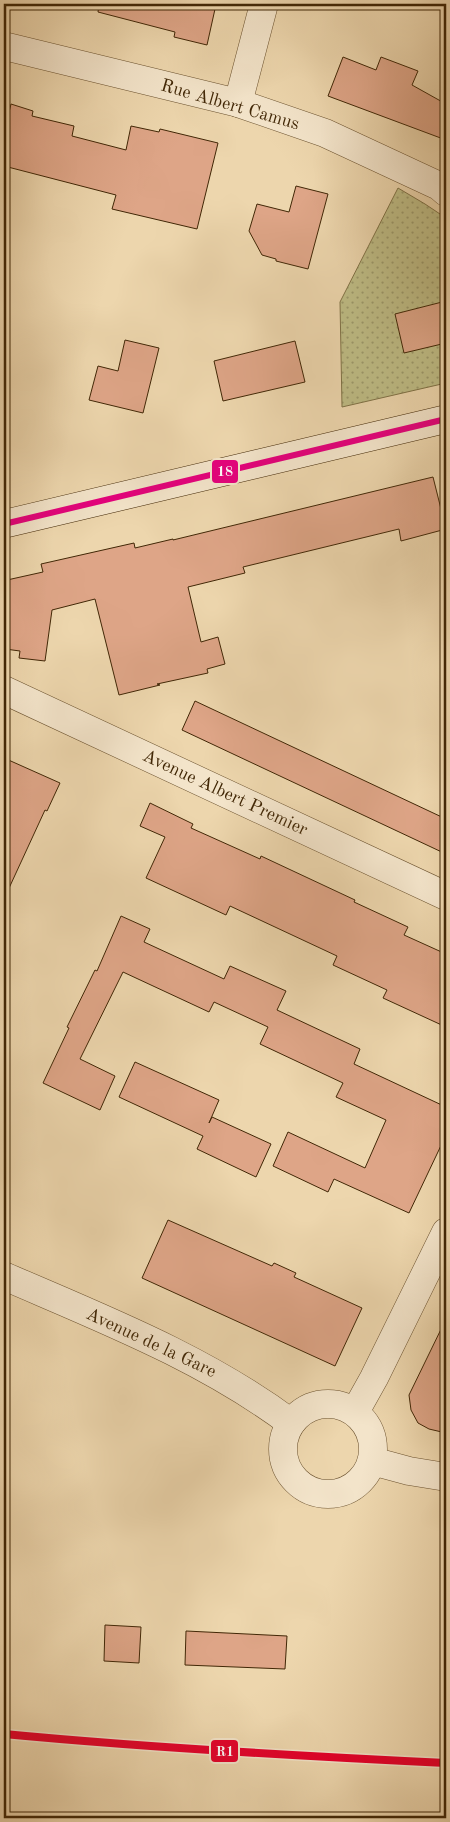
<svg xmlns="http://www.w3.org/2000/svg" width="450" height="1822" font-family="'Old Standard TT',serif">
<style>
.garden{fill:url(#garden-dots);stroke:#807246}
.building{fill:#dea587;stroke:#412706}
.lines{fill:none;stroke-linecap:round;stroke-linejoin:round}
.street-casing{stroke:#6c5330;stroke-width:29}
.secondary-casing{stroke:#412706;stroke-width:29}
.street{stroke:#f3e4ca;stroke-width:28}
.secondary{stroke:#f3e4ca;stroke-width:28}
.bus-1-casing{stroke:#f3e4ca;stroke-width:10}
.bus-1{stroke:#e5007d;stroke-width:6}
.rail-1-casing{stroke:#f3e4ca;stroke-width:11}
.rail-1{stroke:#e4002b;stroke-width:8}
.labels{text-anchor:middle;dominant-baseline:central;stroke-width:4;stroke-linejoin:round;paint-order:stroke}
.street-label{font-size:18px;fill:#412706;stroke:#f3e4ca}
.line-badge{stroke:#f3e4ca;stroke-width:2}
.badge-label{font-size:14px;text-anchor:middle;font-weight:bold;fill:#fff}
</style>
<defs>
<pattern id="garden-dots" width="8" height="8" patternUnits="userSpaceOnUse" patternTransform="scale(1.25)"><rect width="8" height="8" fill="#bebc85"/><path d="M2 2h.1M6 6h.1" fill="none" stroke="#9c996b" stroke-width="1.8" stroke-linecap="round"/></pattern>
</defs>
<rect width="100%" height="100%" fill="#edd6ad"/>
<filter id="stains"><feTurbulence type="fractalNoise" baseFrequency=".004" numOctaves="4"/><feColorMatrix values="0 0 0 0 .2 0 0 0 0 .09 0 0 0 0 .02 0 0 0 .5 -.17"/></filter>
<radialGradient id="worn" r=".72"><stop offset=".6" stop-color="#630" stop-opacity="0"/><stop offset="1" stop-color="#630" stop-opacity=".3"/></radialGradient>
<!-- garden -->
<path class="garden" d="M 398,188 L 425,204 L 446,218 L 446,383 L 342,407 L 340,302 Z"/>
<!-- building -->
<g class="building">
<path d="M 99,4 L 200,4 L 215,9 L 207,45 L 174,37 L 175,32 L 98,12 Z"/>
<path d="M 343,57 L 376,70 L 381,57 L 418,71 L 412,85 L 446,104 L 446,140 L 328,96 Z"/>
<path d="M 11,104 L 33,111 L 32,116 L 74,126 L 72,136 L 126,150 L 131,126 L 159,132 L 160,129 L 218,143 L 197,229 L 112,209 L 116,195 L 4,166 L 4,133 Z"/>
<path d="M 296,186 L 328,194 L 308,269 L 276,261 L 276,259 L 262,255 L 249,231 L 257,204 L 289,212 Z"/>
<path d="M 446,301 L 446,343 L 404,353 L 395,314 Z"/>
<path d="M 125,340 L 159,348 L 143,413 L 89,400 L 98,366 L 118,371 Z"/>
<path d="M 295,341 L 305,382 L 223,401 L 214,361 Z"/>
<path d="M 433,477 L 446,529 L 401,541 L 399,529 L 243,567 L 245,573 L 188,587 L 201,642 L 218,637 L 225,664 L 207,669 L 208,673 L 157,684 L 160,685 L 119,695 L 95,599 L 52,610 L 45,661 L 19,658 L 20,651 L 5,649 L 8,627 L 4,626 L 4,601 L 7,580 L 43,572 L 41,564 L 134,543 L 135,548 L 173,539 L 173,540 Z"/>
<path d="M 195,701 L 446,819 L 446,854 L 182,730 Z"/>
<path d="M 4,758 L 60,783 L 47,811 L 45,810 L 4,899 Z"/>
<path d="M 150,803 L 193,824 L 191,828 L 260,859 L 261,856 L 355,900 L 354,902 L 408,927 L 404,935 L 446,954 L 446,1027 L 383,998 L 387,990 L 333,965 L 337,956 L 230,906 L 226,915 L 146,878 L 165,837 L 140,826 Z"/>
<path d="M 121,916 L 150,929 L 144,942 L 224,979 L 230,966 L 286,991 L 277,1010 L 360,1049 L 354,1064 L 446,1107 L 446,1135 L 409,1213 L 334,1179 L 328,1192 L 273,1166 L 288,1132 L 365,1168 L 386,1120 L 336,1097 L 343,1083 L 260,1044 L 268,1027 L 214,1002 L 209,1012 L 123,972 L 80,1059 L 115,1076 L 100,1110 L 43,1083 L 69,1028 L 67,1027 L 95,970 L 97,971 Z"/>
<path d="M 135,1062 L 219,1100 L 209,1123 L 212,1117 L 271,1144 L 256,1177 L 197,1149 L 203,1136 L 119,1097 Z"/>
<path d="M 168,1220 L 272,1266 L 274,1263 L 296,1273 L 294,1277 L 362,1308 L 335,1366 L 142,1278 Z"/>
<path d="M 446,1319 L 446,1433 L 429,1429 L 418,1423 L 411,1410 L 409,1395 Z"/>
<path d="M 105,1625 L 141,1627 L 139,1663 L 104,1661 Z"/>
<path d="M 186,1631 L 287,1636 L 285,1669 L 185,1665 Z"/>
</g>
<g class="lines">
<defs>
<g id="street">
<path d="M 4,46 L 238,103 L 325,133 L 439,186 L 446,192"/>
<path d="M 238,103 L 264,4"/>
<path d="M 4,690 L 446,896"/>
<path d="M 4,1276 C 103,1319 204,1358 291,1423"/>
<circle cx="328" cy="1449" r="45"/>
<path d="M 355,1412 L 374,1378 L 446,1232"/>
<path d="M 372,1461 L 409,1471 L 446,1477"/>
</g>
<path id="secondary" d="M 4,524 L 446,419"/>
</defs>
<!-- street casing -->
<use href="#street" class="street-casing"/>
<!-- secondary casing -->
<use href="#secondary" class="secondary-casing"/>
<!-- street -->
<use href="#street" class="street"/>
<!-- secondary -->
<use href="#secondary" class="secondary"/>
<defs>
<path id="bus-1" d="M 4,524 L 446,419"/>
</defs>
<!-- bus-1 casing -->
<use href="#bus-1" class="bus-1-casing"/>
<!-- bus-1 -->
<use href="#bus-1" class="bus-1"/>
<defs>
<path id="rail-1" d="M 4,1734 C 151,1748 298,1756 446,1763"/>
</defs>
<!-- rail-1 casing -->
<use href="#rail-1" class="rail-1-casing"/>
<!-- rail-1 -->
<use href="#rail-1" class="rail-1"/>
</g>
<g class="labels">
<!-- street labels -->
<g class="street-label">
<text transform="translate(230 105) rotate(16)">Rue Albert Camus</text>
<text transform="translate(225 793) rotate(25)">Avenue Albert Premier</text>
<text transform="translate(151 1343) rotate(25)">Avenue de la Gare</text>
</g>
</g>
<g class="line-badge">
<rect x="211" y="459" width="28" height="25" rx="5" fill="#e5007d"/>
<rect x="210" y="1739" width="29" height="24" rx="5" fill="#e4002b"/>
</g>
<g class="badge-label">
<text x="225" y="476">18</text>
<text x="225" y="1756">R1</text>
</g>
<!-- margin -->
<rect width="450" height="1822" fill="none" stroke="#edd6ad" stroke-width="20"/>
<rect x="5" y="5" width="440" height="1812" fill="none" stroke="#412706" stroke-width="2.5"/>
<rect x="10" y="10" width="430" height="1802" fill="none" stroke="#412706"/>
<rect width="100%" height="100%" filter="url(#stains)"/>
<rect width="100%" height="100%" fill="url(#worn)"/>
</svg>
